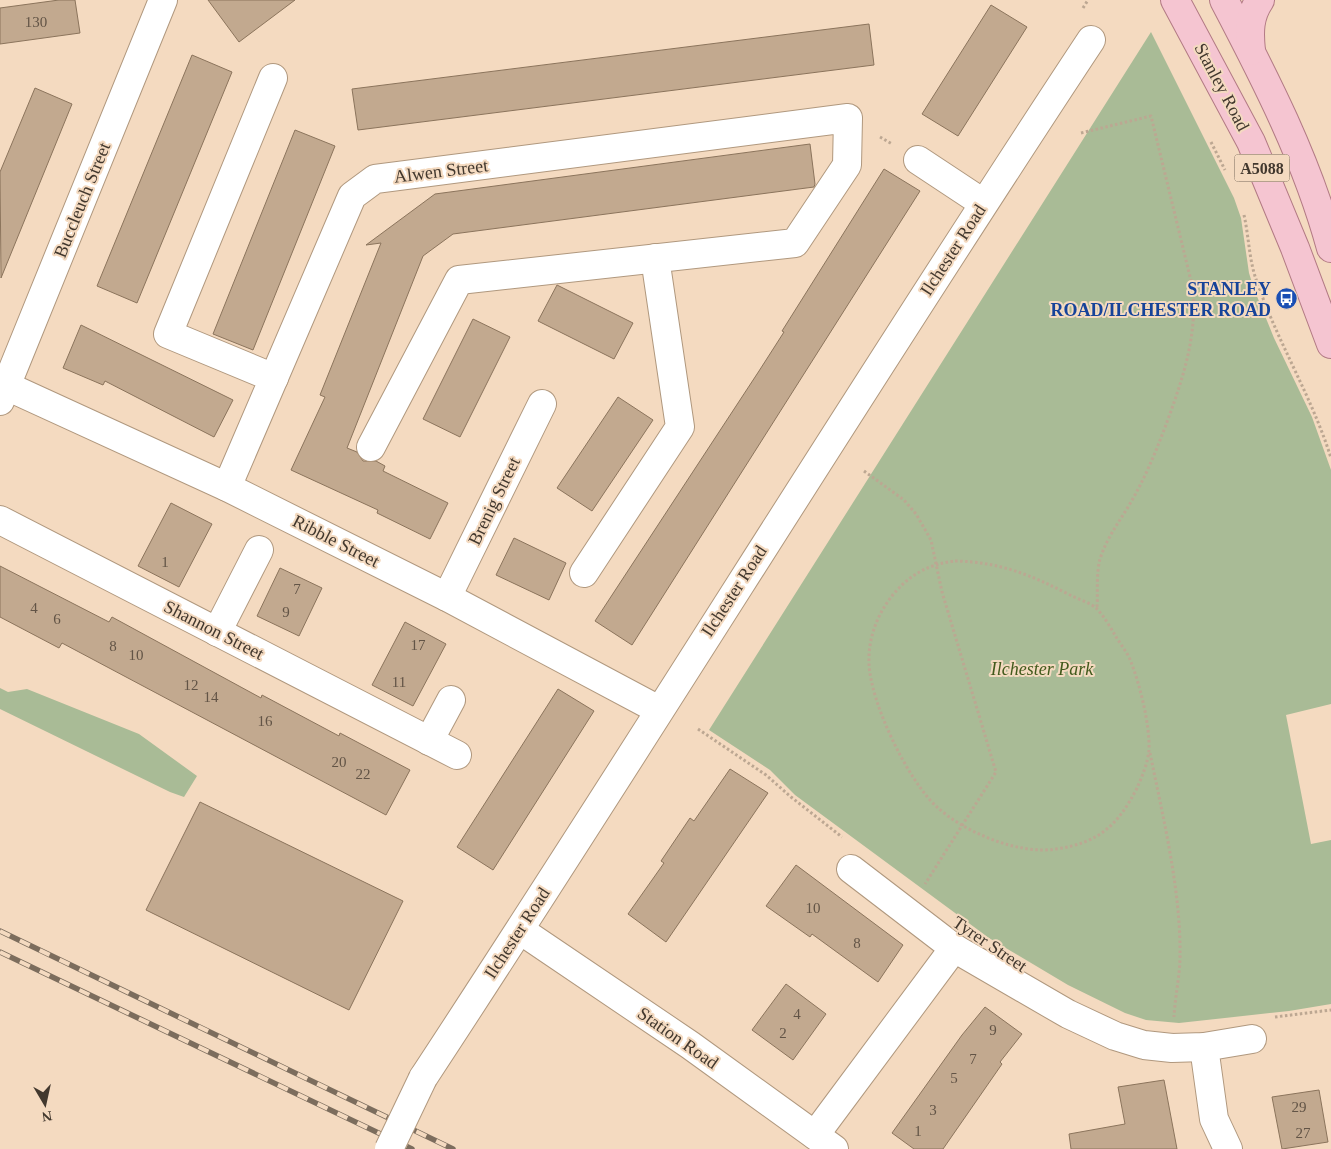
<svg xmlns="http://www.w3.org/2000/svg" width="1331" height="1149" font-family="Georgia,serif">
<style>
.green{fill:#a9bb96}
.building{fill:#c2a98f;stroke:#8b745c}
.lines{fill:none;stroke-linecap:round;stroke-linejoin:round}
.minor-casing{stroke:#b0987e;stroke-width:30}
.major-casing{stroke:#b27a84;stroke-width:30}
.path{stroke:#bca792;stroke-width:3;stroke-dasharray:2.5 2.5;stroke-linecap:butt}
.minor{stroke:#fff;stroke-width:28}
.major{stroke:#f5c5d1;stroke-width:28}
.rail-casing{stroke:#7c6d5d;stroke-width:5.5}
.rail{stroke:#f4dac0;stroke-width:4;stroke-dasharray:11;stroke-linecap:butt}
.minor-bridge-casing{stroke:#b0987e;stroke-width:30;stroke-linecap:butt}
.minor-bridge{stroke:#fff;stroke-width:28}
.labels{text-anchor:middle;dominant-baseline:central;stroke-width:4;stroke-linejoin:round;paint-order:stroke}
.number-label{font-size:15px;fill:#625446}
.shield{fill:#f4dac0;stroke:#77695a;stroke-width:1}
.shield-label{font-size:16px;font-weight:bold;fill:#42382e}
.street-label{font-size:18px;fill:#42382e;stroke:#f4dac0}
.transit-label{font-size:18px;font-weight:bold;fill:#164399;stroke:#f4dac0;text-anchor:end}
.park-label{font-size:18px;font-style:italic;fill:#425a1c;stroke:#f4dac0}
</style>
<rect width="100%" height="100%" fill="#f4dac0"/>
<!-- green -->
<g class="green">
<path d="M 1151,32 L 1234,198 L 1241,218 L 1249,273 L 1254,289 L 1274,338 L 1312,417 L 1331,470 L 1331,704 L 1286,715 L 1311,844 L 1331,840 L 1331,1004 L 1289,1011 L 1179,1023 L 1146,1020 L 1125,1013 L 1068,985 L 989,938 L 795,795 L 770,770 L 709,730 Z"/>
<path d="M 0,688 L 8,692 L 27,689 L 139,734 L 197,776 L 184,797 L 170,792 L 0,709 Z"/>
</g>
<!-- building -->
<g class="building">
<path d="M 59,0 L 75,0 L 80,33 L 0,44 L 0,8 Z"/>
<path d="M 208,0 L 295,0 L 239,42 Z"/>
<path d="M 991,5 L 1027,27 L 958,136 L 922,114 Z"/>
<path d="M 869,24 L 874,65 L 358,130 L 352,89 Z"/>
<path d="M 192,55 L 232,72 L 137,303 L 97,286 Z"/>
<path d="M 35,88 L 72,104 L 1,278 L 0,172 Z"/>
<path d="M 295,130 L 335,146 L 253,350 L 213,334 Z"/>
<path d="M 810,144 L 815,184 L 814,187 L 453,234 L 423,256 L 347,448 L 357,452 L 363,461 L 376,461 L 385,466 L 383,471 L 448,503 L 430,539 L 377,513 L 378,510 L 291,470 L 325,397 L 320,395 L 381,243 L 366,245 L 435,194 Z"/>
<path d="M 884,169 L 920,191 L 632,645 L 595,621 L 759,371 L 784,332 L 782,331 Z"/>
<path d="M 557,285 L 633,323 L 614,359 L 538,321 Z"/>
<path d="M 473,319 L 510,337 L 460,437 L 423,419 Z"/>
<path d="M 81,325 L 233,400 L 214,437 L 105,381 L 103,385 L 63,368 Z"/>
<path d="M 618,397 L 653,420 L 592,511 L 557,488 Z"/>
<path d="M 171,503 L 212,524 L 179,587 L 138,566 Z"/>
<path d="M 514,538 L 566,563 L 549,600 L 496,575 Z"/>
<path d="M 0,566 L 109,622 L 112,617 L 261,698 L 262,695 L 339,736 L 340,733 L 410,770 L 386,815 L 62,643 L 59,648 L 0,617 Z"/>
<path d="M 280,568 L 322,588 L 299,636 L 257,616 Z"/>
<path d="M 405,622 L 446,644 L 413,706 L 372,685 Z"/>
<path d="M 558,689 L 594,711 L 493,870 L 457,847 Z"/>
<path d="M 730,769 L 768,793 L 666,942 L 628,914 L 664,863 L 661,861 L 690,818 L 694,821 Z"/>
<path d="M 200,802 L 403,901 L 349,1010 L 146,910 Z"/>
<path d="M 796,865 L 903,945 L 878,982 L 812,934 L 810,937 L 766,906 Z"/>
<path d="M 786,984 L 826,1014 L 793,1060 L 752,1030 Z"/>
<path d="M 985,1007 L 1022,1034 L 1000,1062 L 1002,1064 L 943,1149 L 914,1149 L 892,1133 L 962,1035 Z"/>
<path d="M 1164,1080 L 1177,1149 L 1071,1149 L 1069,1134 L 1125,1124 L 1118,1087 Z"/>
<path d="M 1319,1090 L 1328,1142 L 1282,1149 L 1272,1097 Z"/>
</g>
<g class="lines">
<defs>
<g id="minor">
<path d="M 273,78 L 168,334 L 274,378"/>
<path d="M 918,160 L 983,203"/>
<path d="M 0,383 L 227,487 L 447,597 L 659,710"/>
<path d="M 0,401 L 163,0"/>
<path d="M 227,487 L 352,196 L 375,179 L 848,118 L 847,165 L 795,243 L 459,280 L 371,447"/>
<path d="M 0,520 L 457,755"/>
<path d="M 584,573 L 680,427 L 655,258"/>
<path d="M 447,597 L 542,404"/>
<path d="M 217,632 L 259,550"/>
<path d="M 429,741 L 451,700"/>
<path d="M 851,869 L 954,948 L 1068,1014 L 1115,1036 L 1144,1045 L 1172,1048 L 1204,1047 L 1252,1039"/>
<path d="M 520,930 L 690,1045 L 834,1149"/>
<path d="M 1204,1047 L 1214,1119 L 1228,1149"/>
<path d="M 423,1078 C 649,734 864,383 1091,40"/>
<path d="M 815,1135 L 954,948"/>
</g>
<g id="major">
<path d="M 1175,0 L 1251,142 L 1295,248 L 1331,344"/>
<path d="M 1224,0 C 1266,80 1307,160 1331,248"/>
<path d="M 1251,51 C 1249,32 1249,16 1260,0"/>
</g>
</defs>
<!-- minor casing -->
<use href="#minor" class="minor-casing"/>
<!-- major casing -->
<use href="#major" class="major-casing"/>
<!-- path -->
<g class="path">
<path d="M 1083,8 L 1088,0"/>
<path d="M 1081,133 L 1151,116 L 1193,289 C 1197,337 1183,378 1167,422 C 1157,449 1146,476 1131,502 C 1120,521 1107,537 1100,559 C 1096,573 1098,593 1097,608"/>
<path d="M 880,137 L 892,144"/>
<path d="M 1211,142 L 1225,170"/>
<path d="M 1244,215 C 1249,237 1249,261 1257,282 C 1278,343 1312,397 1331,458"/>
<path d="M 864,471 L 904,500 L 916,514 L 931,540 L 942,592 L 996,772 L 925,884"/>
<path d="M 955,561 C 1000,562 1031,575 1070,595 C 1078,599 1091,603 1097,609 C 1104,616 1110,627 1115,635 C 1120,644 1128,653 1131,662 C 1140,685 1150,725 1149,750 C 1148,762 1142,777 1137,788 C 1118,825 1099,843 1056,849 C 1018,855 964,832 937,807 C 908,781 870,702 869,663 C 868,636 879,610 897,590 C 914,572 931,564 955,561 Z"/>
<path d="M 698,729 L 766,775 L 791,797 L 842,837"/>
<path d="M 1150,753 C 1163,817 1181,891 1180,956 C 1180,976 1175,996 1174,1017"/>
<path d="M 1275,1017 L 1331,1010"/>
</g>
<!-- minor -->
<use href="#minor" class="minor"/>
<!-- major -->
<use href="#major" class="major"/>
<defs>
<g id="rail">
<path d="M 0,931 L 453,1149"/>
<path d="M 0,952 L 412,1149"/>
</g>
</defs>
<!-- rail casing -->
<use href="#rail" class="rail-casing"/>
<!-- rail -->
<use href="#rail" class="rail"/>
<defs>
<path id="minor-bridge" d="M 389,1149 L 423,1078"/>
</defs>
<!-- minor-bridge casing -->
<use href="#minor-bridge" class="minor-bridge-casing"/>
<!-- minor-bridge -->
<use href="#minor-bridge" class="minor-bridge"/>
</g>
<!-- icons -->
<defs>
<symbol id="bus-disc" viewBox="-11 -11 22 22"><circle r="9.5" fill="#1a4fb4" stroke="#f4dac0"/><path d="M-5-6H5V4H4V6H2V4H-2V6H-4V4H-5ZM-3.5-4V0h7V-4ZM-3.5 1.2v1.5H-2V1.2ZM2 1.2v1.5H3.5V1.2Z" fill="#fff"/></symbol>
</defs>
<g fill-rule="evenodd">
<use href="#bus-disc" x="1274" y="286" width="25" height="25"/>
</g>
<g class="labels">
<!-- number labels -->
<g class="number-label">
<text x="36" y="22">130</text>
<text x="165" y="562">1</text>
<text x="297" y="589">7</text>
<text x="34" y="608">4</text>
<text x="286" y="612">9</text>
<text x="57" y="619">6</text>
<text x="418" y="645">17</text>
<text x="113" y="646">8</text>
<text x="136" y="655">10</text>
<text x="399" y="682">11</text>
<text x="191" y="685">12</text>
<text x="211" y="697">14</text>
<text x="265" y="721">16</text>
<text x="339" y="762">20</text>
<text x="363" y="774">22</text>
<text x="813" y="908">10</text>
<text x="857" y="943">8</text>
<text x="797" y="1014">4</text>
<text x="993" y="1030">9</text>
<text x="783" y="1033">2</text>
<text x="973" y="1059">7</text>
<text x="954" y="1078">5</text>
<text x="1299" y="1107">29</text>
<text x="933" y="1110">3</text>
<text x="918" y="1131">1</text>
<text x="1303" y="1133">27</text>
</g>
<!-- shield labels -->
<rect class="shield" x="1234.5" y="154.5" width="55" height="27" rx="4"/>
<g class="shield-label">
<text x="1262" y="168">A5088</text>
</g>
<!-- street labels -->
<g class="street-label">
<text transform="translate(1222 87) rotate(62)">Stanley Road</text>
<text transform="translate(441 171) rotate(-7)">Alwen Street</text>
<text transform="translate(82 200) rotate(-68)">Buccleuch Street</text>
<text transform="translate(953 250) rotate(-57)">Ilchester Road</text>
<text transform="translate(494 501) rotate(-64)">Brenig Street</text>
<text transform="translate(336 541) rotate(27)">Ribble Street</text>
<text transform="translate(734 591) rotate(-57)">Ilchester Road</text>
<text transform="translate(214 630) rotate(27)">Shannon Street</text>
<text transform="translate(517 933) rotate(-57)">Ilchester Road</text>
<text transform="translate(990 944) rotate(34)">Tyrer Street</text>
<text transform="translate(678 1038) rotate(35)">Station Road</text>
</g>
<!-- transit labels -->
<g class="transit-label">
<text x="1271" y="289">STANLEY<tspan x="1271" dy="21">ROAD/ILCHESTER ROAD</tspan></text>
</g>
<!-- park labels -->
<g class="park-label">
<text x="1042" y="669">Ilchester Park</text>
</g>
</g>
<!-- north arrow -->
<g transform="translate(45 1104) rotate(171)" stroke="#f4dac0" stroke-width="4" paint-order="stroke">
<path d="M0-4L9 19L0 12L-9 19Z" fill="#42382e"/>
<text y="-8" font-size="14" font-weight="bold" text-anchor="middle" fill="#42382e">N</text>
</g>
</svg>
